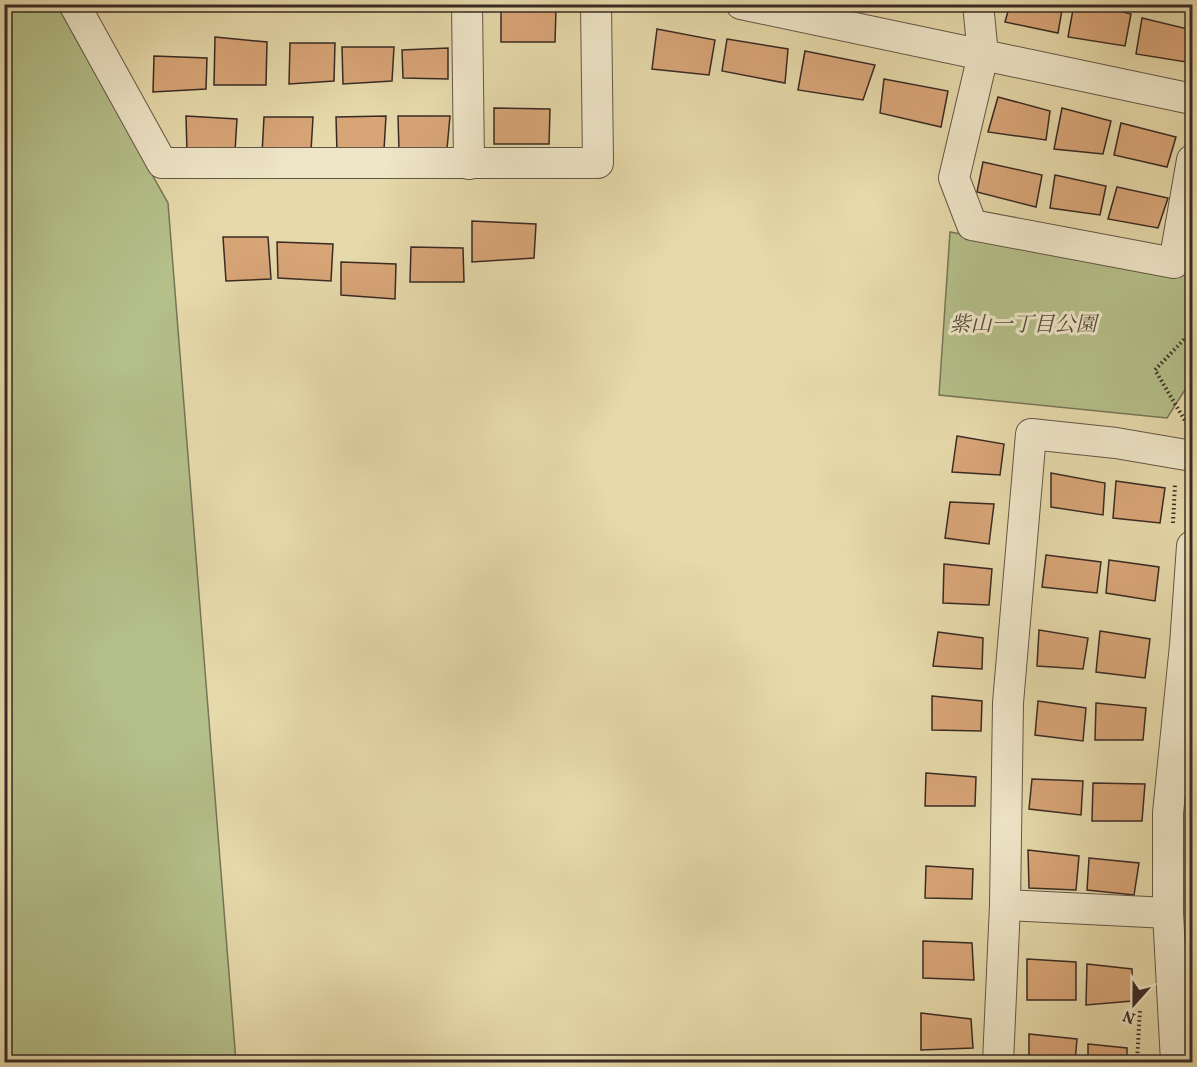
<svg xmlns="http://www.w3.org/2000/svg" width="1197" height="1067" font-family="Vollkorn,'Noto Serif JP',serif">
<style>
.green{fill:#b4bf89;stroke:#767556;stroke-width:1.5}
.building{fill:#d8a577;stroke:#392b24;stroke-width:1.5}
.lines{fill:none;stroke-linecap:round;stroke-linejoin:round}
.minor-casing{stroke:#645646;stroke-width:32}
.path{stroke:#392b24;stroke-width:4;stroke-dasharray:1.5 3;stroke-linecap:butt}
.minor{stroke:#efe6c8;stroke-width:30}
.labels{text-anchor:middle;dominant-baseline:central;stroke-width:6;stroke-linejoin:round;paint-order:stroke}
.park-label{font-size:21px;font-style:italic;fill:#524938;stroke:#efe6c8}
</style>
<rect width="100%" height="100%" fill="#e6d9aa"/>
<filter id="stains"><feTurbulence type="fractalNoise" baseFrequency=".00333" numOctaves="4"/><feColorMatrix values="0 0 0 0 .2 0 0 0 0 .09 0 0 0 0 .02 0 0 0 .5 -.17"/></filter>
<radialGradient id="worn" r=".72"><stop offset=".6" stop-color="#630" stop-opacity="0"/><stop offset="1" stop-color="#630" stop-opacity=".3"/></radialGradient>
<!-- green -->
<g class="green">
<path d="M 5,5 L 57,5 L 168,203 L 236,1062 L 5,1062 Z"/>
<path d="M 1192,211 L 1192,379 L 1167,418 L 939,395 L 950,232 L 1160,272 Z"/>
</g>
<!-- building -->
<g class="building">
<path d="M 1010,4 L 1063,4 L 1058,33 L 1005,22 Z"/>
<path d="M 1074,4 L 1090,4 L 1131,14 L 1125,46 L 1068,37 Z"/>
<path d="M 501,6 L 556,9 L 555,42 L 501,42 Z"/>
<path d="M 1142,18 L 1192,30 L 1186,62 L 1136,54 Z"/>
<path d="M 657,29 L 715,40 L 709,75 L 652,69 Z"/>
<path d="M 215,37 L 267,42 L 266,85 L 214,85 Z"/>
<path d="M 727,39 L 788,49 L 785,83 L 722,71 Z"/>
<path d="M 290,43 L 335,43 L 334,81 L 289,84 Z"/>
<path d="M 342,47 L 394,47 L 392,81 L 343,84 Z"/>
<path d="M 448,48 L 448,79 L 403,78 L 402,50 Z"/>
<path d="M 805,51 L 875,65 L 863,100 L 798,90 Z"/>
<path d="M 154,56 L 207,58 L 206,89 L 153,92 Z"/>
<path d="M 884,79 L 948,91 L 941,127 L 880,113 Z"/>
<path d="M 998,97 L 1050,111 L 1046,140 L 988,132 Z"/>
<path d="M 494,108 L 550,109 L 549,144 L 494,144 Z"/>
<path d="M 1062,108 L 1111,121 L 1103,154 L 1054,149 Z"/>
<path d="M 186,116 L 237,119 L 235,151 L 187,152 Z"/>
<path d="M 386,116 L 384,150 L 337,152 L 336,117 Z"/>
<path d="M 398,116 L 450,116 L 447,149 L 399,151 Z"/>
<path d="M 264,117 L 313,117 L 311,151 L 262,154 Z"/>
<path d="M 1121,123 L 1176,137 L 1167,167 L 1114,155 Z"/>
<path d="M 983,162 L 1042,175 L 1036,207 L 977,192 Z"/>
<path d="M 1055,175 L 1106,186 L 1100,215 L 1050,208 Z"/>
<path d="M 1117,187 L 1168,198 L 1158,228 L 1108,219 Z"/>
<path d="M 472,221 L 536,224 L 534,258 L 472,262 Z"/>
<path d="M 223,237 L 268,237 L 271,279 L 226,281 Z"/>
<path d="M 277,242 L 333,244 L 331,281 L 278,278 Z"/>
<path d="M 411,247 L 463,248 L 464,282 L 410,282 Z"/>
<path d="M 341,262 L 396,264 L 395,299 L 341,295 Z"/>
<path d="M 957,436 L 1004,444 L 1000,475 L 952,472 Z"/>
<path d="M 1051,473 L 1105,483 L 1103,515 L 1051,507 Z"/>
<path d="M 1116,481 L 1165,488 L 1160,523 L 1113,518 Z"/>
<path d="M 950,502 L 994,504 L 989,544 L 945,538 Z"/>
<path d="M 1046,555 L 1101,562 L 1097,593 L 1042,587 Z"/>
<path d="M 1109,560 L 1159,567 L 1155,601 L 1106,593 Z"/>
<path d="M 944,564 L 992,569 L 989,605 L 943,603 Z"/>
<path d="M 1039,630 L 1088,638 L 1083,669 L 1037,666 Z"/>
<path d="M 1100,631 L 1150,639 L 1145,678 L 1096,672 Z"/>
<path d="M 938,632 L 983,638 L 982,669 L 933,666 Z"/>
<path d="M 932,696 L 982,701 L 981,731 L 932,730 Z"/>
<path d="M 1038,701 L 1086,708 L 1083,741 L 1035,735 Z"/>
<path d="M 1096,703 L 1146,708 L 1143,740 L 1095,740 Z"/>
<path d="M 926,773 L 976,777 L 975,806 L 925,806 Z"/>
<path d="M 1032,779 L 1083,781 L 1081,815 L 1029,809 Z"/>
<path d="M 1093,783 L 1145,784 L 1142,821 L 1092,821 Z"/>
<path d="M 1028,850 L 1079,856 L 1076,890 L 1029,888 Z"/>
<path d="M 1089,858 L 1139,863 L 1134,895 L 1087,890 Z"/>
<path d="M 926,866 L 973,869 L 972,899 L 925,898 Z"/>
<path d="M 923,941 L 972,943 L 974,980 L 923,978 Z"/>
<path d="M 1027,959 L 1076,962 L 1076,1000 L 1027,1000 Z"/>
<path d="M 1087,964 L 1132,969 L 1132,1001 L 1086,1005 Z"/>
<path d="M 921,1013 L 971,1019 L 973,1048 L 921,1050 Z"/>
<path d="M 1029,1034 L 1077,1039 L 1075,1062 L 1029,1062 Z"/>
<path d="M 1088,1044 L 1127,1048 L 1127,1062 L 1088,1062 Z"/>
</g>
<g class="lines">
<defs>
<g id="minor">
<path d="M 74,4 L 162,163 L 598,163 L 596,4"/>
<path d="M 467,4 L 469,164"/>
<path d="M 741,4 L 1192,99"/>
<path d="M 978,4 L 983,55 L 954,178 L 972,225 L 1174,263 L 1192,160"/>
<path d="M 1005,905 L 1168,913"/>
<path d="M 998,1062 L 1005,905 L 1008,703 L 1031,434 L 1116,443 L 1192,456"/>
<path d="M 1176,1062 L 1168,913 L 1168,813 L 1185,645 L 1192,546"/>
</g>
</defs>
<!-- minor casing -->
<use href="#minor" class="minor-casing"/>
<!-- path -->
<g class="path">
<path d="M 1187,424 L 1155,370 L 1192,331"/>
<path d="M 1173,523 L 1175,484"/>
<path d="M 1137,1062 L 1140,1009"/>
</g>
<!-- minor -->
<use href="#minor" class="minor"/>
</g>
<g class="labels">
<!-- park labels -->
<g class="park-label">
<text x="1023" y="325">紫山一丁目公園</text>
</g>
</g>
<!-- margin -->
<rect width="1197" height="1067" fill="none" stroke="#e6d9aa" stroke-width="24"/>
<rect x="6" y="6" width="1185" height="1055" fill="none" stroke="#392b24" stroke-width="3"/>
<rect x="12" y="12" width="1173" height="1043" fill="none" stroke="#392b24" stroke-width="1.5"/>
<!-- north arrow -->
<g transform="translate(1134 1004) rotate(201)" stroke="#efe6c8" stroke-width="4.5" paint-order="stroke">
<path d="M0-4.5L10 22L0 15L-10 22Z" fill="#392b24"/>
<text y="-9" font-size="16" font-weight="bold" text-anchor="middle" fill="#392b24">N</text>
</g>
<rect width="100%" height="100%" filter="url(#stains)"/>
<rect width="100%" height="100%" fill="url(#worn)"/>
</svg>
